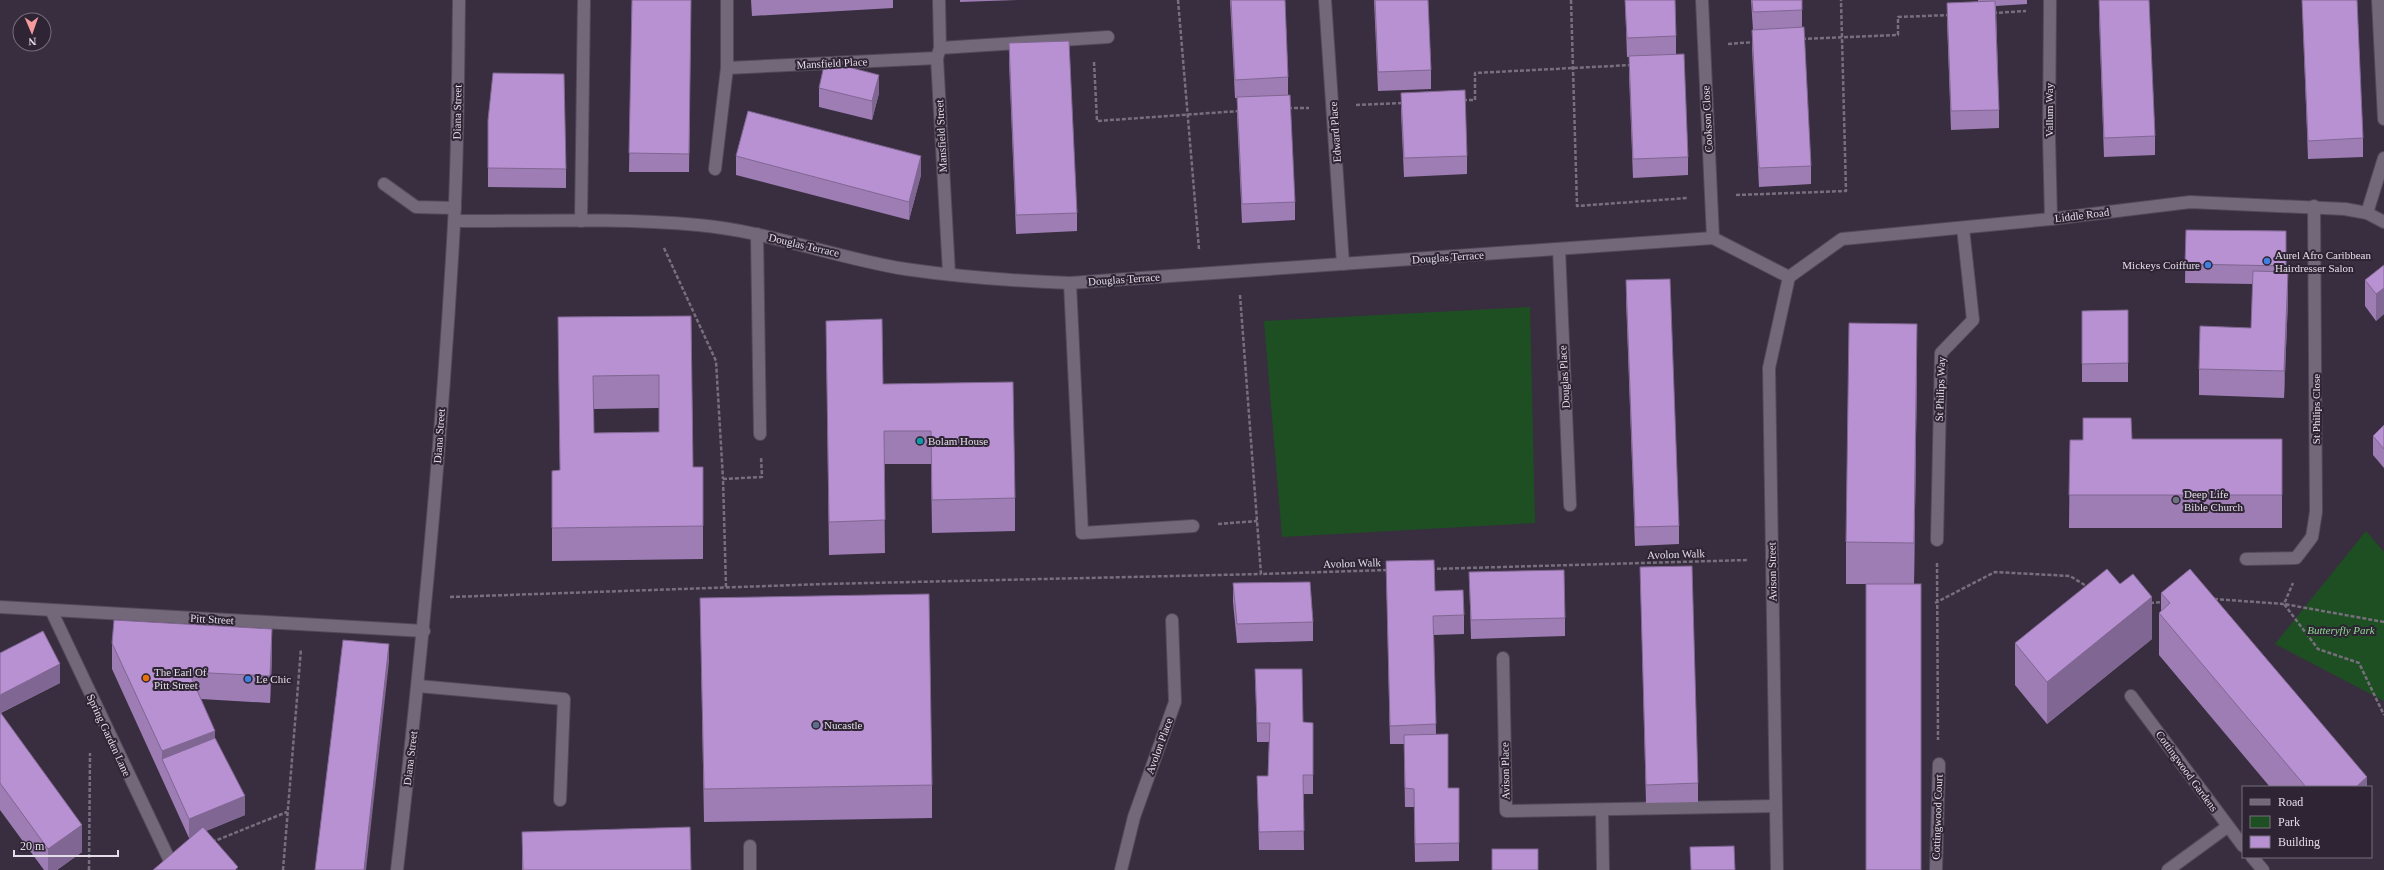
<svg xmlns="http://www.w3.org/2000/svg" width="2384" height="870" font-family="'Times New Roman',serif">
<style>
.green{fill:#1e4f23}
.lines{fill:none;stroke-linecap:round;stroke-linejoin:round}
.service-casing{stroke:#524a58;stroke-width:14}
.minor-casing{stroke:#524a58;stroke-width:14}
.path{stroke:#776f7d;stroke-width:2.5;stroke-dasharray:4 2;stroke-linecap:butt}
.service{stroke:#72687a;stroke-width:12}
.minor{stroke:#72687a;stroke-width:12}
.wall{fill:#9d7db4;fill-rule:evenodd}
.shaded-wall{fill:#806692}
.building{fill:#b791d1;stroke:#806692;fill-rule:evenodd}
.shop-dot{fill:#3f7fe0;stroke:#2e2434;stroke-width:1.5}
.culture-dot{fill:#0f9aa8;stroke:#2e2434;stroke-width:1.5}
.worship-dot{fill:#6b7280;stroke:#2e2434;stroke-width:1.5}
.food-dot{fill:#e8710a;stroke:#2e2434;stroke-width:1.5}
.service-dot{fill:#5c6f8a;stroke:#2e2434;stroke-width:1.5}
.labels{text-anchor:middle;dominant-baseline:central;stroke-width:4;stroke-linejoin:round;paint-order:stroke}
.street-label{font-size:11px;fill:#e3dde8;stroke:#2e2434}
.poi-label{font-size:11px;fill:#e3dde8;stroke:#2e2434;text-anchor:start}
.park-label{font-size:11px;font-style:italic;fill:#8ddc91;stroke:#2e2434}
</style>
<rect width="100%" height="100%" fill="#382e3f"/>
<!-- green -->
<g class="green">
<path d="M 1530,307 L 1535,523 L 1282,537 L 1264,321 Z"/>
<path d="M 2366,531 L 2384,552 L 2384,701 L 2275,644 Z"/>
</g>
<g class="lines">
<defs>
<g id="service">
<path d="M 384,184 L 416,207 L 455,208"/>
<path d="M 581,221 L 584,0"/>
<path d="M 418,686 L 564,699 L 560,800"/>
<path d="M 750,846 L 750,870"/>
</g>
<g id="minor">
<path d="M 939,0 L 940,48 L 937,58 L 949,273"/>
<path d="M 1325,0 L 1343,264"/>
<path d="M 1702,0 L 1713,238"/>
<path d="M 2050,0 L 2049,136 L 2051,219"/>
<path d="M 2378,0 L 2384,119"/>
<path d="M 940,48 L 1108,37"/>
<path d="M 727,68 L 937,58"/>
<path d="M 715,169 L 727,68 L 727,0"/>
<path d="M 2367,213 L 2384,158"/>
<path d="M 455,221 C 535,221 617,218 698,225 C 768,231 835,258 905,269 C 960,277 1015,281 1070,283 L 1713,238 L 1789,277"/>
<path d="M 757,234 L 760,434"/>
<path d="M 1559,249 L 1570,505"/>
<path d="M 1789,277 L 1842,239 L 2051,219 L 2190,202 L 2345,209 L 2367,213 L 2384,222"/>
<path d="M 1070,283 L 1082,533 L 1193,526"/>
<path d="M 1937,540 L 1941,353 L 1973,320 L 1963,228"/>
<path d="M 2246,559 L 2296,558 L 2312,537 L 2316,512 L 2314,206"/>
<path d="M 0,607 L 424,631"/>
<path d="M 51,610 L 169,859"/>
<path d="M 1503,658 L 1506,811 L 1776,806"/>
<path d="M 2131,696 L 2243,846"/>
<path d="M 1602,810 L 1603,870"/>
<path d="M 2252,857 L 2263,870"/>
<path d="M 397,870 C 422,655 442,440 454,224 C 458,149 458,74 459,0"/>
<path d="M 1121,870 L 1134,817 L 1175,702 L 1172,620"/>
<path d="M 1777,870 L 1769,368 L 1789,277"/>
<path d="M 1936,870 L 1939,764"/>
<path d="M 2168,870 L 2227,827"/>
</g>
</defs>
<!-- service casing -->
<use href="#service" class="service-casing"/>
<!-- minor casing -->
<use href="#minor" class="minor-casing"/>
<!-- path -->
<g class="path">
<path d="M 1178,0 L 1199,249"/>
<path d="M 1571,0 L 1577,206 L 1687,198"/>
<path d="M 1993,13 L 2026,11"/>
<path d="M 1802,39 L 1898,35 L 1898,17 L 1950,15"/>
<path d="M 1728,44 L 1755,42"/>
<path d="M 1094,62 L 1097,121 L 1239,111"/>
<path d="M 1463,100 L 1475,100 L 1475,73 L 1632,65"/>
<path d="M 1356,105 L 1403,103"/>
<path d="M 1288,108 L 1309,108"/>
<path d="M 1736,195 L 1846,191 L 1841,0"/>
<path d="M 664,248 L 716,361 L 723,479"/>
<path d="M 1240,295 L 1261,574 L 1388,570"/>
<path d="M 1218,524 L 1257,521"/>
<path d="M 1937,563 L 1938,740"/>
<path d="M 1431,569 L 1748,560"/>
<path d="M 726,587 L 723,479 L 762,477 L 761,457"/>
<path d="M 450,597 L 825,584 L 1261,574"/>
<path d="M 2214,599 L 2284,604 L 2293,583"/>
<path d="M 1935,603 L 1995,572 L 2070,576 L 2088,587"/>
<path d="M 2150,603 L 2163,602"/>
<path d="M 2384,622 L 2284,604 L 2318,649 L 2359,663 L 2384,715"/>
<path d="M 212,842 L 287,812"/>
<path d="M 89,870 L 90,753"/>
<path d="M 283,870 L 301,649"/>
</g>
<!-- service -->
<use href="#service" class="service"/>
<!-- minor -->
<use href="#minor" class="minor"/>
</g>
<!-- wall -->
<g class="wall">
<path d="M 632,0 L 691,0 L 689,172 L 629,172 Z"/>
<path d="M 751,0 L 893,0 L 893,8 L 752,16 Z"/>
<path d="M 960,0 L 1017,0 L 960,2 Z"/>
<path d="M 1230,0 L 1285,0 L 1288,77 L 1288,95 L 1295,202 L 1295,220 L 1242,223 L 1237,116 L 1237,98 L 1235,98 Z"/>
<path d="M 1374,0 L 1428,0 L 1431,70 L 1431,89 L 1378,91 Z"/>
<path d="M 1625,0 L 1675,0 L 1676,36 L 1676,54 L 1688,157 L 1688,175 L 1633,178 L 1629,75 L 1629,57 L 1627,57 Z"/>
<path d="M 1751,0 L 1802,0 L 1802,27 L 1811,166 L 1811,184 L 1759,187 L 1752,49 L 1753,30 Z"/>
<path d="M 1978,0 L 2027,0 L 2027,4 L 1996,6 L 1999,110 L 1999,128 L 1951,130 L 1947,21 L 1947,3 L 1978,2 Z"/>
<path d="M 2099,0 L 2157,0 L 2149,0 L 2155,136 L 2155,155 L 2104,157 L 2099,17 Z"/>
<path d="M 2302,0 L 2357,0 L 2363,138 L 2363,157 L 2308,159 Z"/>
<path d="M 1009,43 L 1077,213 L 1077,231 L 1016,234 L 1009,62 Z"/>
<path d="M 819,88 L 879,93 L 872,120 L 819,107 Z"/>
<path d="M 1401,93 L 1467,156 L 1467,174 L 1404,177 L 1401,112 Z"/>
<path d="M 488,120 L 566,169 L 566,188 L 488,187 Z"/>
<path d="M 736,156 L 921,175 L 909,220 L 736,175 Z"/>
<path d="M 2186,230 L 2286,231 L 2286,272 L 2288,299 L 2284,398 L 2199,395 L 2199,369 L 2251,328 L 2253,284 L 2185,283 Z"/>
<path d="M 2384,265 L 2384,314 L 2376,321 L 2365,306 L 2365,280 Z"/>
<path d="M 1626,280 L 1679,526 L 1679,544 L 1635,546 L 1626,299 Z"/>
<path d="M 2128,310 L 2128,382 L 2082,382 L 2082,311 Z"/>
<path d="M 691,316 L 693,467 L 703,526 L 703,559 L 552,561 L 552,471 L 560,470 L 558,317 ZM 659,408 L 659,432 L 594,433 L 594,409 Z"/>
<path d="M 826,321 L 883,384 L 1015,498 L 1015,531 L 932,533 L 931,464 L 884,464 L 885,553 L 829,555 Z"/>
<path d="M 1917,366 L 1914,584 L 1846,584 L 1846,542 Z"/>
<path d="M 2384,425 L 2384,468 L 2373,455 L 2373,436 Z"/>
<path d="M 2132,439 L 2282,439 L 2282,528 L 2069,528 L 2070,440 Z"/>
<path d="M 1386,561 L 1435,591 L 1464,615 L 1464,634 L 1434,635 L 1436,734 L 1448,788 L 1459,788 L 1459,861 L 1415,862 L 1414,807 L 1405,807 L 1404,744 L 1390,744 Z"/>
<path d="M 1640,567 L 1698,783 L 1698,802 L 1646,803 Z"/>
<path d="M 1469,572 L 1565,618 L 1565,636 L 1471,639 Z"/>
<path d="M 1233,583 L 1313,622 L 1313,641 L 1237,643 L 1233,602 Z"/>
<path d="M 2161,593 L 2367,787 L 2270,787 L 2159,655 L 2159,613 L 2161,611 Z"/>
<path d="M 700,598 L 932,785 L 932,818 L 704,822 Z"/>
<path d="M 2152,639 L 2047,724 L 2015,685 L 2015,643 Z"/>
<path d="M 112,643 L 272,655 L 270,703 L 201,699 L 215,738 L 245,815 L 206,831 L 238,870 L 189,838 L 112,669 Z"/>
<path d="M 0,653 L 60,683 L 1,713 L 82,852 L 57,870 L 44,870 L 0,810 Z"/>
<path d="M 1255,669 L 1303,722 L 1313,723 L 1313,794 L 1303,794 L 1304,850 L 1259,850 L 1257,776 L 1268,776 L 1269,742 L 1257,742 Z"/>
<path d="M 522,832 L 691,870 L 522,870 Z"/>
</g>
<!-- shaded-wall -->
<g class="shaded-wall">
<path d="M 879,75 L 879,93 L 872,120 L 872,101 Z"/>
<path d="M 921,156 L 921,175 L 909,220 L 909,202 Z"/>
<path d="M 2288,272 L 2288,299 L 2284,398 L 2284,371 Z"/>
<path d="M 2384,288 L 2384,314 L 2376,321 L 2376,294 Z"/>
<path d="M 1917,324 L 1917,366 L 1914,585 L 1914,543 Z"/>
<path d="M 2152,597 L 2152,639 L 2047,724 L 2047,682 Z"/>
<path d="M 272,629 L 272,655 L 270,703 L 270,676 Z"/>
<path d="M 389,644 L 389,662 L 366,870 L 364,870 Z"/>
<path d="M 60,664 L 60,683 L 0,713 L 0,695 Z"/>
<path d="M 215,731 L 215,757 L 162,759 L 162,778 L 162,751 Z"/>
<path d="M 2367,777 L 2367,787 L 2356,787 Z"/>
<path d="M 245,796 L 245,815 L 189,838 L 189,819 Z"/>
<path d="M 82,825 L 82,852 L 57,870 L 48,870 L 48,849 Z"/>
</g>
<!-- building -->
<g class="building">
<path d="M 632,0 L 691,0 L 689,154 L 629,153 Z"/>
<path d="M 1231,0 L 1285,0 L 1288,77 L 1235,80 Z"/>
<path d="M 1375,0 L 1428,0 L 1431,70 L 1378,72 Z"/>
<path d="M 1625,0 L 1675,0 L 1676,36 L 1627,38 Z"/>
<path d="M 1752,0 L 1802,0 L 1802,10 L 1753,12 Z"/>
<path d="M 2099,0 L 2149,0 L 2155,136 L 2104,138 Z"/>
<path d="M 2302,0 L 2357,0 L 2363,138 L 2308,141 Z"/>
<path d="M 1995,1 L 1999,110 L 1951,111 L 1947,3 Z"/>
<path d="M 1804,27 L 1811,166 L 1759,168 L 1752,30 Z"/>
<path d="M 1069,41 L 1077,213 L 1016,215 L 1009,43 Z"/>
<path d="M 1684,54 L 1688,157 L 1633,159 L 1629,56 Z"/>
<path d="M 825,61 L 879,75 L 872,101 L 819,88 Z"/>
<path d="M 493,73 L 564,74 L 566,169 L 488,168 L 488,120 Z"/>
<path d="M 1465,90 L 1467,156 L 1404,158 L 1401,93 Z"/>
<path d="M 1290,95 L 1295,202 L 1242,204 L 1237,97 Z"/>
<path d="M 748,111 L 921,156 L 909,202 L 736,156 Z"/>
<path d="M 2186,230 L 2286,231 L 2286,266 L 2185,264 Z"/>
<path d="M 2384,265 L 2384,288 L 2376,294 L 2365,280 Z"/>
<path d="M 2253,271 L 2288,272 L 2284,371 L 2199,369 L 2200,326 L 2251,328 Z"/>
<path d="M 1670,279 L 1679,526 L 1635,527 L 1626,280 Z"/>
<path d="M 2128,310 L 2128,363 L 2082,364 L 2082,311 Z"/>
<path d="M 691,316 L 693,467 L 703,467 L 703,526 L 552,528 L 552,471 L 560,470 L 558,317 ZM 659,375 L 659,432 L 594,433 L 593,376 Z"/>
<path d="M 882,319 L 883,384 L 1013,382 L 1015,498 L 932,500 L 931,431 L 884,431 L 885,520 L 829,522 L 826,321 Z"/>
<path d="M 1849,323 L 1917,324 L 1914,543 L 1846,542 Z"/>
<path d="M 2083,418 L 2131,418 L 2132,439 L 2282,439 L 2282,495 L 2069,495 L 2070,440 L 2083,440 Z"/>
<path d="M 2384,425 L 2384,449 L 2373,436 Z"/>
<path d="M 1434,560 L 1435,591 L 1463,590 L 1464,615 L 1433,616 L 1436,724 L 1390,726 L 1386,561 Z"/>
<path d="M 1692,566 L 1698,783 L 1646,785 L 1640,567 Z"/>
<path d="M 2107,569 L 2120,584 L 2133,574 L 2152,597 L 2047,682 L 2015,643 Z"/>
<path d="M 2190,569 L 2367,777 L 2356,787 L 2306,787 L 2159,613 L 2170,603 L 2161,593 Z"/>
<path d="M 1564,570 L 1565,618 L 1471,620 L 1469,572 Z"/>
<path d="M 1310,582 L 1313,622 L 1237,624 L 1233,583 Z"/>
<rect x="1866" y="584" width="55" height="286"/>
<path d="M 929,594 L 932,785 L 704,789 L 700,598 Z"/>
<path d="M 114,620 L 272,629 L 270,676 L 189,672 L 215,731 L 162,751 L 112,643 Z"/>
<path d="M 43,631 L 60,664 L 0,695 L 0,653 Z"/>
<path d="M 343,640 L 389,644 L 364,870 L 315,870 Z"/>
<path d="M 1255,669 L 1302,669 L 1303,722 L 1313,723 L 1313,775 L 1303,775 L 1304,831 L 1259,832 L 1257,776 L 1268,776 L 1270,723 L 1257,723 Z"/>
<path d="M 0,712 L 82,825 L 48,849 L 0,783 Z"/>
<path d="M 1448,734 L 1448,788 L 1459,788 L 1459,843 L 1415,844 L 1414,789 L 1405,788 L 1404,735 Z"/>
<path d="M 215,738 L 245,796 L 189,819 L 162,759 Z"/>
<path d="M 203,827 L 238,867 L 235,870 L 153,870 Z"/>
<path d="M 690,827 L 691,870 L 523,870 L 522,832 Z"/>
<path d="M 1734,846 L 1735,870 L 1691,870 L 1690,847 Z"/>
<rect x="1492" y="849" width="46" height="21"/>
</g>
<!-- markers -->
<g class="shop-dot">
<circle cx="2267" cy="261" r="4"/>
<circle cx="2208" cy="265" r="4"/>
<circle cx="248" cy="679" r="4"/>
</g>
<circle class="culture-dot" cx="920" cy="441" r="4"/>
<circle class="worship-dot" cx="2176" cy="500" r="4"/>
<circle class="food-dot" cx="146" cy="678" r="4"/>
<circle class="service-dot" cx="816" cy="725" r="4"/>
<g class="labels">
<!-- street labels -->
<g class="street-label">
<text transform="translate(832 63) rotate(-3)">Mansfield Place</text>
<text transform="translate(2049 110) rotate(-90)">Vallum Way</text>
<text transform="translate(457 112) rotate(-89)">Diana Street</text>
<text transform="translate(1707 119) rotate(-93)">Cookson Close</text>
<text transform="translate(1335 132) rotate(-94)">Edward Place</text>
<text transform="translate(941 136) rotate(-93)">Mansfield Street</text>
<text transform="translate(2082 215) rotate(-7)">Liddle Road</text>
<text transform="translate(804 245) rotate(13)">Douglas Terrace</text>
<text transform="translate(1448 257) rotate(-4)">Douglas Terrace</text>
<text transform="translate(1124 279) rotate(-4)">Douglas Terrace</text>
<text transform="translate(1564 377) rotate(-93)">Douglas Place</text>
<text transform="translate(1940 389) rotate(-88)">St Philips Way</text>
<text transform="translate(2316 409) rotate(-90)">St Philips Close</text>
<text transform="translate(439 436) rotate(-86)">Diana Street</text>
<text transform="translate(1676 554) rotate(-2)">Avolon Walk</text>
<text transform="translate(1352 563) rotate(-2)">Avolon Walk</text>
<text transform="translate(1772 572) rotate(-91)">Avison Street</text>
<text transform="translate(212 619) rotate(3)">Pitt Street</text>
<text transform="translate(109 735) rotate(65)">Spring Garden Lane</text>
<text transform="translate(1159 746) rotate(-70)">Avolon Place</text>
<text transform="translate(410 758) rotate(-83)">Diana Street</text>
<text transform="translate(1505 771) rotate(-91)">Avison Place</text>
<text transform="translate(2187 771) rotate(54)">Cottingwood Gardens</text>
<text transform="translate(1937 817) rotate(-88)">Cottingwood Court</text>
</g>
<!-- poi labels -->
<g class="poi-label">
<text x="2275" y="255">Aurel Afro Caribbean<tspan x="2275" dy="13">Hairdresser Salon</tspan></text>
<text x="2200" y="265" text-anchor="end">Mickeys Coiffure</text>
<text x="928" y="441">Bolam House</text>
<text x="2184" y="494">Deep Life<tspan x="2184" dy="13">Bible Church</tspan></text>
<text x="154" y="672">The Earl Of<tspan x="154" dy="13">Pitt Street</tspan></text>
<text x="256" y="679">Le Chic</text>
<text x="824" y="725">Nucastle</text>
</g>
<!-- park labels -->
<g class="park-label">
<text x="2341" y="630">Butteryfly Park</text>
</g>
</g>
<!-- legend -->
<rect x="2242" y="786" width="130" height="72" fill="#2e2434" stroke="#766e7c"/>
<rect x="2250" y="799" width="20" height="6" fill="#72687a" stroke="#766e7c"/>
<text x="2278" y="806" font-size="12" fill="#e3dde8">Road</text>
<rect x="2250" y="816" width="20" height="12" fill="#1e4f23" stroke="#766e7c"/>
<text x="2278" y="826" font-size="12" fill="#e3dde8">Park</text>
<rect x="2250" y="836" width="20" height="12" fill="#b791d1" stroke="#766e7c"/>
<text x="2278" y="846" font-size="12" fill="#e3dde8">Building</text>
<!-- north arrow -->
<g transform="translate(32 32) rotate(178)"><circle r="19" fill="#2e2434" stroke="#766e7c"/>
<path d="M0-3L7 15L0 10L-7 15Z" fill="#f59b9d"/>
<text y="-6" font-size="11" font-weight="bold" text-anchor="middle" fill="#e3dde8">N</text>
</g>
<!-- scale -->
<path d="M14 850v6h104v-6" fill="none" stroke="#e3dde8" stroke-width="2"/>
<text x="20" y="850" font-size="12" fill="#e3dde8" stroke="#2e2434" stroke-width="3" paint-order="stroke">20 m</text>
</svg>
